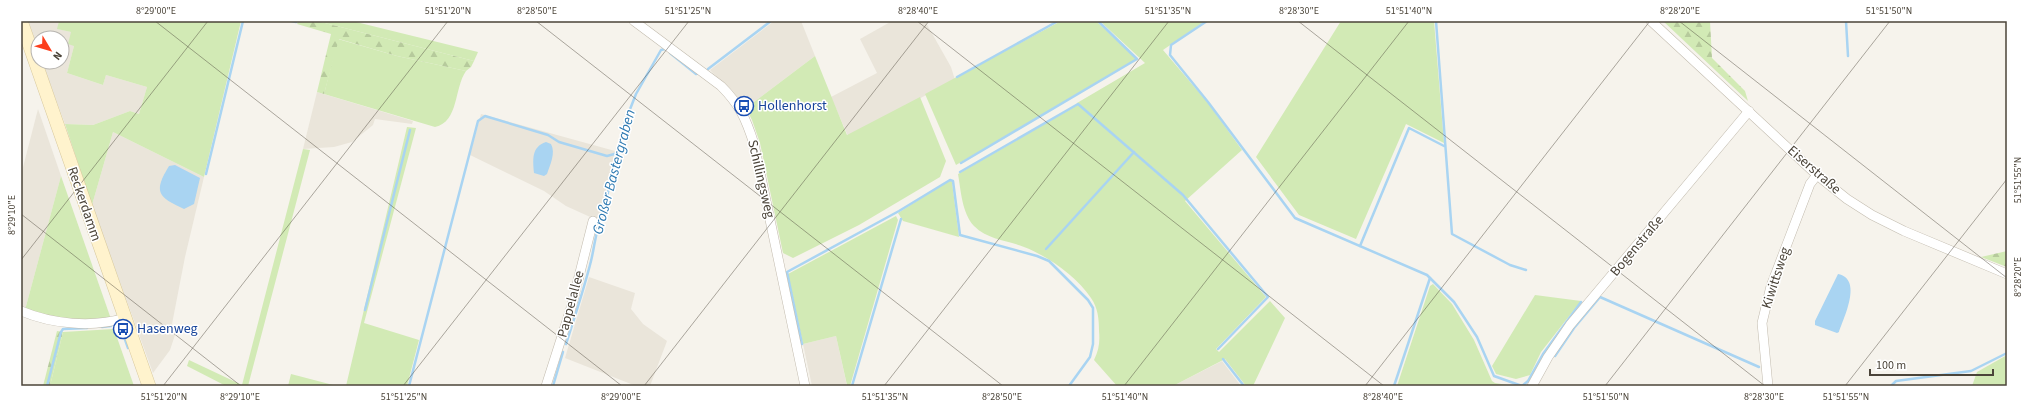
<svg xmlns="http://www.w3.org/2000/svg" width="2028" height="407" font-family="'Source Sans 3',sans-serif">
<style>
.residential{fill:#eae5da}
.green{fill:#d2eab5}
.forest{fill:url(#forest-firs)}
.water{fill:#a9d4f2}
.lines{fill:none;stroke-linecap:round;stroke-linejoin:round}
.stream{stroke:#a9d4f2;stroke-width:2.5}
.street-casing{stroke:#c2bbae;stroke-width:10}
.secondary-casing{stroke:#d6c79b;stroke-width:14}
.street{stroke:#fff;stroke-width:9}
.secondary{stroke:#fff3cd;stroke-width:13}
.ticks{fill:none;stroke:#4b4439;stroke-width:1;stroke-opacity:0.45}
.labels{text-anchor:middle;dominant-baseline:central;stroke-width:3;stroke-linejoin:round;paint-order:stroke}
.transit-label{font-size:14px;fill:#164399;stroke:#fff;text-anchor:start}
.street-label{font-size:14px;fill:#4b4439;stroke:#fff}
.water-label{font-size:15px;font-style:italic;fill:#2e7ab2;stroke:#fff}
.neatline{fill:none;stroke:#4b4439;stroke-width:1.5}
.ticks-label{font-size:10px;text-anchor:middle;fill:#4b4439}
</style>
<defs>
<pattern id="forest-firs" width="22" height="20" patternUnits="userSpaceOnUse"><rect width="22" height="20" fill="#d2eab5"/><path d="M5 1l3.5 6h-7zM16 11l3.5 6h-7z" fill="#b6ca9c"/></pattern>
</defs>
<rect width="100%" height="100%" fill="#f6f3ec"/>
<!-- residential -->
<g class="residential">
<path d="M 28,21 L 59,21 L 58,29 L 71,32 L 74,46 L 67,73 L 103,85 L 106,75 L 147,87 L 139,114 L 130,111 L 93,125 L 65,124 L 42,62 L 62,62 L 62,38 L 38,38 L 38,50 Z"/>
<path d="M 774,21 L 801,21 L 815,56 L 746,108 L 710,70 Z"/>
<path d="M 892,21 L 925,21 L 951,67 L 955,80 L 848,136 L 831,97 L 877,73 L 860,39 Z"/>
<path d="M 317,92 L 413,121 L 412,124 L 375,119 L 373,125 L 352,142 L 334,147 L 303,149 Z"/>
<path d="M 38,109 L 61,176 L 25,310 L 21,309 L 21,175 Z"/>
<path d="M 481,114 L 615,151 L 599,221 L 566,206 L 544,191 L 470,155 Z"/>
<path d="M 113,132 L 204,177 L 185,257 L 172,324 L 175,335 L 170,350 L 153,373 L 92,205 Z"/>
<path d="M 589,277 L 635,293 L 631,309 L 643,324 L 667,341 L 650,386 L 636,386 L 565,358 Z"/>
<path d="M 836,336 L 847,386 L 812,386 L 803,344 Z"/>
<path d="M 1222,361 L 1241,386 L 1173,386 Z"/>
</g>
<!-- green -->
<g class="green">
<path d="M 59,21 L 241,21 L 204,177 L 113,132 L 92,205 L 65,124 L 93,125 L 130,111 L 139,114 L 147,87 L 106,75 L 103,85 L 67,73 L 74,46 L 68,44 L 71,32 L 57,29 Z"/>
<path d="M 317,21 L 352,21 L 478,52 L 474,61 Z"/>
<path d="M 1061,21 L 1096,21 L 1135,57 L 1135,60 L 956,165 L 925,94 Z"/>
<path d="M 1100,21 L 1205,21 L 1163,50 L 1208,103 L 1242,150 L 1185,201 L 1266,297 L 1216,349 L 1219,352 L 1270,301 L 1285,318 L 1253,386 L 1246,386 L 1225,359 L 1173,386 L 1117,386 L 1094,360 C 1099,350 1100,342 1099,331 C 1099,319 1098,308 1091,298 C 1077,277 1048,256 1024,247 C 1007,240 988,240 974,226 C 962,213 961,191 958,174 L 1076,106 L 1077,103 L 1145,63 Z"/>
<path d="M 1341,21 L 1434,21 L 1444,143 L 1406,124 L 1356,239 L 1299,215 L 1256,157 Z"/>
<path d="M 338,39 L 397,56 L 466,71 C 454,88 459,122 435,127 L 324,94 Z"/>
<path d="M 815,56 L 847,135 L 920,97 L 946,161 L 940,177 L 859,225 L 793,258 L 783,253 L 760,143 L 752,120 L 746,108 Z"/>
<path d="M 407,127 L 416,128 L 364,323 L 419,340 L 407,386 L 346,386 Z"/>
<path d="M 303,149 L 310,150 L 248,386 L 226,386 L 187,366 L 189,360 L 242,385 Z"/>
<path d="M 61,176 L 111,319 L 66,320 L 25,310 Z"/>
<path d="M 950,180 L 952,182 L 959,237 L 903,221 L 898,213 Z"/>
<path d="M 896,216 L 898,220 L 850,386 L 847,385 L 836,336 L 803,344 L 788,274 Z"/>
<path d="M 1433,284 L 1452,304 L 1474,340 L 1492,381 L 1495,383 L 1514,386 L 1397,386 L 1430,286 Z"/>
<path d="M 1535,295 L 1581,301 L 1541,352 L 1530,375 L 1516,379 L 1496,374 L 1492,366 Z"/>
<path d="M 114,329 L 134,386 L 50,386 L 63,332 Z"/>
<path d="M 2007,355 L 2007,386 L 1972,386 L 1977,372 Z"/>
<path d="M 291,374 L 337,386 L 288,386 Z"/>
</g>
<!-- forest -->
<g class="forest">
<path d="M 299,21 L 317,21 L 474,61 L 471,67 L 466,71 L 397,56 L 339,39 L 324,94 L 317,92 L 331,34 L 297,24 Z"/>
<path d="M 1663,21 L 1710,21 L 1712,58 L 1745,91 L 1748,101 Z"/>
<path d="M 2007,251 L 2007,267 L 1981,257 Z"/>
<path d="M 57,331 L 63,332 L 50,386 L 43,386 Z"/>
</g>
<!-- water -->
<g class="water">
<path d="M 546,142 L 551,144 C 556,153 550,165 547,174 L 544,176 L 534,173 C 533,160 531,147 546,142 Z"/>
<path d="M 175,165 L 200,178 L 194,204 L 184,209 C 158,197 153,192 169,166 Z"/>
<path d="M 1838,274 C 1863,279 1844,317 1839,332 L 1837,333 L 1815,325 L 1815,321 Z"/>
</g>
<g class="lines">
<!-- stream -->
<g class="stream">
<path d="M 292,21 L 296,22 L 297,21"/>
<path d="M 1207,21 L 1171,45 L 1170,55 L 1208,102 L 1295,218 L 1427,275 L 1454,302 L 1477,337 L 1494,376 L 1522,386"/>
<path d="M 1436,21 L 1452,234 L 1510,265 L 1526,270"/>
<path d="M 1846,21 L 1848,56"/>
<path d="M 670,53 L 696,74 L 699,73"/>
<path d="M 708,69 L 771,21"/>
<path d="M 957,77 L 1058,21"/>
<path d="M 961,163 L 1137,59 L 1098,21"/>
<path d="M 960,172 L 1078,104 L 1183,195 L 1268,297 L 1218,349"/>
<path d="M 206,174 L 243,21"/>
<path d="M 1360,246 L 1409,128 L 1444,146"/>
<path d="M 1046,249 L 1134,152"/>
<path d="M 365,310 L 410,130"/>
<path d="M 102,327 L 111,326"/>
<path d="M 122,331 L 128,348"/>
<path d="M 566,344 C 575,316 584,289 591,261 C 595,245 596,227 603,213 L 625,122 L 636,94 L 661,50 L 665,49"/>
<path d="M 802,344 L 787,272 L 899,211 L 950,180 L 953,181 L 960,235 L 1037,256 L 1049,261 L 1088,300 L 1093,308 L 1093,344 L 1090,357 L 1069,386"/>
<path d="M 1555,356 L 1574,328 L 1600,297 L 1759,367"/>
<path d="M 1223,359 L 1244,386"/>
<path d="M 47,386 L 61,332 L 63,329 L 87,328"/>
<path d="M 409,386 L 478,121 L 485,116 L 548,135 L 559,142 L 607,156 L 618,153"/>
<path d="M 553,386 L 563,352"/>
<path d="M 852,386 L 901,219"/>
<path d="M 1394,386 L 1430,278"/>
<path d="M 1522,386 L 1528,381 L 1543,354 L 1581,302"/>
<path d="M 1891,386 L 1896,381 L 1971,371 L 2007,353"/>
</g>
<defs>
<g id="street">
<path d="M 634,21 L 721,86 C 740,105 746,119 754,144 L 805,386"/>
<path d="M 1651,21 L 1817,175 L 1847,199 L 1872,215 L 1904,231 L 2007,274"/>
<path d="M 21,311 C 52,324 92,328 125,318"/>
<path d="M 546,386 L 571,308 L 593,221"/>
<path d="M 1532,386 L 1548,357 L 1570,325 L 1749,111"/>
<path d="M 1768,386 L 1762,323 L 1771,286 L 1810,184 L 1817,175"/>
</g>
<path id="secondary" d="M 21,21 L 149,386"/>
</defs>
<!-- street casing -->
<use href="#street" class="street-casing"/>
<!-- secondary casing -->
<use href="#secondary" class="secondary-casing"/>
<!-- street -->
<use href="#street" class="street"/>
<!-- secondary -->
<use href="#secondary" class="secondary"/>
</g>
<!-- ticks -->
<path class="ticks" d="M 155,21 L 622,386M 536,21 L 1003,386M 917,21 L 1384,386M 1298,21 L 1765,386M 1679,21 L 2007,278M 21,214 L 241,386M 21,260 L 208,21M 163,386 L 448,21M 403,386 L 689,21M 644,386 L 929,21M 884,386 L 1169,21M 1124,386 L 1409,21M 1365,386 L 1650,21M 1605,386 L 1890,21M 1845,386 L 2007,179"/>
<!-- icons -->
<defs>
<symbol id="bus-ring" viewBox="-11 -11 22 22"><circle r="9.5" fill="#fff" stroke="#1a4fb4" stroke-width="1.5"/><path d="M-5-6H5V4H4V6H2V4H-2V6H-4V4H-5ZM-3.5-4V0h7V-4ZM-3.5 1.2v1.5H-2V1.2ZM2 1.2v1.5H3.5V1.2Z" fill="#1a4fb4"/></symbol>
</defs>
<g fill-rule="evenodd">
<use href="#bus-ring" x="733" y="95" width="22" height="22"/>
<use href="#bus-ring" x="112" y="318" width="22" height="22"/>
</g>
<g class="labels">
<!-- transit labels -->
<g class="transit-label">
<text x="758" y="106">Hollenhorst</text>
<text x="137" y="329">Hasenweg</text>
</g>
<!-- street labels -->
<g class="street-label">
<text transform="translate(1814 170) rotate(41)">Eiserstraße</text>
<text transform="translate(761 179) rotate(77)">Schillingsweg</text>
<text transform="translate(84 204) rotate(71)">Reckerdamm</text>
<text transform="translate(1637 246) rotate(-50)">Bogenstraße</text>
<text transform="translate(1776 278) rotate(-72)">Kiwittsweg</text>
<text transform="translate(571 304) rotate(-75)">Pappelallee</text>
</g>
<!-- water labels -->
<g class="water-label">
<text transform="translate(614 172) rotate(-75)">Großer Bastergraben</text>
</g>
</g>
<!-- border -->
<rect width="2028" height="407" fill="none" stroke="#ffffff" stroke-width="44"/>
<!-- north arrow -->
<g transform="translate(50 50) rotate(128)"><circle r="19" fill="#ffffff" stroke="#b7b4b0"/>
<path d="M0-3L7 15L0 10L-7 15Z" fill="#fc3f1d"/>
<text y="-6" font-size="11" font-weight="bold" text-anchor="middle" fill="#4b4439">N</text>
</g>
<!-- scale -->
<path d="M1870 369v6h123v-6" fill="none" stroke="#4b4439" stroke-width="2"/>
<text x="1876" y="369" font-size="12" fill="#4b4439" stroke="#ffffff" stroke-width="3" paint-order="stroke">100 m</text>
<rect x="22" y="22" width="1984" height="363" class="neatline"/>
<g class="ticks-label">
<text x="156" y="14">8°29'00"E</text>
<text x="448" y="14">51°51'20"N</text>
<text x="537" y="14">8°28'50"E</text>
<text x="688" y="14">51°51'25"N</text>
<text x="918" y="14">8°28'40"E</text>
<text x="1168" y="14">51°51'35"N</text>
<text x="1299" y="14">8°28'30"E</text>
<text x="1409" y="14">51°51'40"N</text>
<text x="1680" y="14">8°28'20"E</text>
<text x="1889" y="14">51°51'50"N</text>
<text transform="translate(2017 180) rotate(-90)" y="4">51°51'55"N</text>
<text transform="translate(11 215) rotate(-90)" y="4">8°29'10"E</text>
<text transform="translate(2017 277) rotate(-90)" y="4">8°28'20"E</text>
<text x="164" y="400">51°51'20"N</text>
<text x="240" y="400">8°29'10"E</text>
<text x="404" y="400">51°51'25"N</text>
<text x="621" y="400">8°29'00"E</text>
<text x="885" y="400">51°51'35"N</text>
<text x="1002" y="400">8°28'50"E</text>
<text x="1125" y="400">51°51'40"N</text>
<text x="1383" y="400">8°28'40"E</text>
<text x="1606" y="400">51°51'50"N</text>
<text x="1764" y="400">8°28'30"E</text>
<text x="1846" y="400">51°51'55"N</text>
</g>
</svg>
